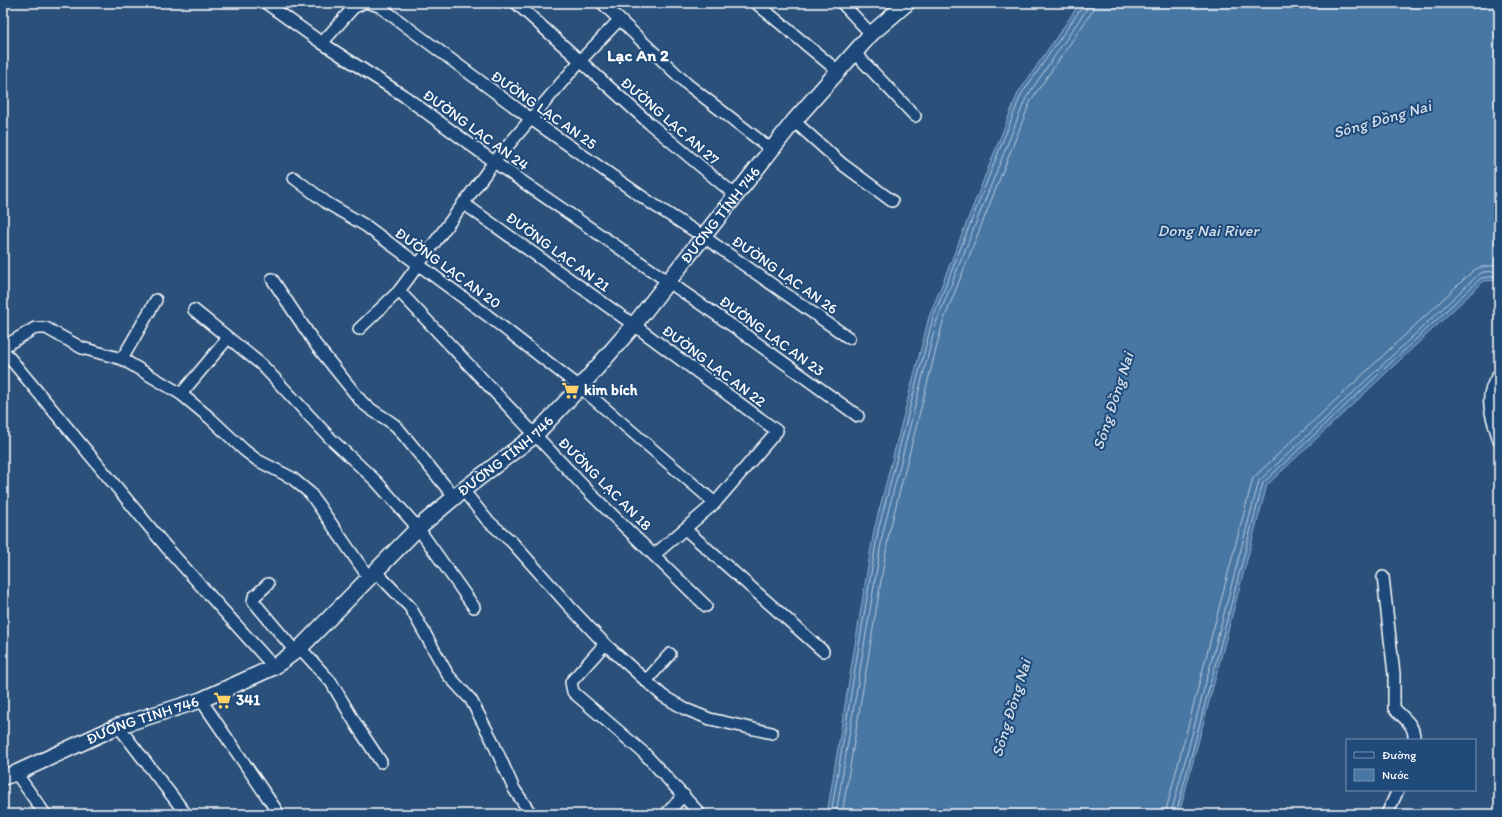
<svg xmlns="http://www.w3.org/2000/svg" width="1502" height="817" font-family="Itim,sans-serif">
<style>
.water{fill:#4877a4;stroke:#91adc8}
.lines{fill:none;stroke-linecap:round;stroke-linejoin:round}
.shore{stroke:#b6c9db;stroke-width:1}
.minor-casing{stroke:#fff;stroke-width:14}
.secondary-casing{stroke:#fff;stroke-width:18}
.minor{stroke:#1f4a7a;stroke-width:11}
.secondary{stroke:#1f4a7a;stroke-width:15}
.labels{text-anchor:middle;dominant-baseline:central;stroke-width:4;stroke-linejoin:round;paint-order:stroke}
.street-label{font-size:15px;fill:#fff;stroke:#1f4a7a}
.poi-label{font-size:15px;font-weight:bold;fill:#fff;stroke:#1f4a7a;text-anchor:start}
.water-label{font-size:16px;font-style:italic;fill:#d1dde8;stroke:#1f4a7a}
.quarter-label{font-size:17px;font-weight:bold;fill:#fff;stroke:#1f4a7a}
</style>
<rect width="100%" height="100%" fill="#2b517b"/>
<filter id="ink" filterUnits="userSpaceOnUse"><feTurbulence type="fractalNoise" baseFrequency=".025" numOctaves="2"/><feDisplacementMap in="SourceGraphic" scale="8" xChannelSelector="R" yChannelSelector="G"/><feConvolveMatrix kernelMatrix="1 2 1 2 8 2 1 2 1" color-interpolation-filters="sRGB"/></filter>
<g filter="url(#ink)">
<!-- water -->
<path class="water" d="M 1080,3 L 1499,3 L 1499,280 L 1484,281 L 1267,485 L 1179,814 L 827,814 L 874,530 L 929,317 L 1018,93 Z"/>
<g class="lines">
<!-- shore -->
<g class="shore">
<path d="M 831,814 L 878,531 L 933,318 L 1021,95 L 1082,7 L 1083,3"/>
<path d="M 836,814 L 883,532 L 937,320 L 1026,98 L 1086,10 L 1088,3"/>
<path d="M 842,814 L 889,533 L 943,322 L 1031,100 L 1092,12 L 1094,3"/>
<path d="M 1165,814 L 1253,478 L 1474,270 L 1481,267 L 1499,265"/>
<path d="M 1171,814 L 1259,481 L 1478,275 L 1483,272 L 1499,271"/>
<path d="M 1176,814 L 1263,483 L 1481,278 L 1499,276"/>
</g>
<defs>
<g id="minor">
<path d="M 266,3 L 322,43 L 404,96 L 494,162 L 740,331 L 858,416"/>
<path d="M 369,3 L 379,6 L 531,119 L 651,203 L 704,237 L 849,338"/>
<path d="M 516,3 L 649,123 L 735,195"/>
<path d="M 602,3 L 687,84 L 772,150"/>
<path d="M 756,3 L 839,72"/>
<path d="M 842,3 L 871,34"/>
<path d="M 322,43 L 353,8 L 363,3"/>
<path d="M 854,52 L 915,116"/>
<path d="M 794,121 L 842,164 L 892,201"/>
<path d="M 294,178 L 327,203 L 366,226 L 487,315 L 580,387 L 715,503"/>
<path d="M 463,203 L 634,325 L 777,431 L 715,503 L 654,555"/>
<path d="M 272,279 L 316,345 L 361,401 C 371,412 386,417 397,427 L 455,498"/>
<path d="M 399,291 L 592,495 L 706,606"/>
<path d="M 194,310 L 262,365 L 331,439 L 376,481 L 418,528 L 474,607"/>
<path d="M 359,329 L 399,291 L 494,162 L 580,61 L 619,20"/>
<path d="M 3,347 L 35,328 L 46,328 L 82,348 L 122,359 L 181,394 L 210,418 L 244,450 L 257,460 L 292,478 L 310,493 L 369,578"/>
<path d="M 3,350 L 167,548 L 274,667"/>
<path d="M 122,359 L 156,300"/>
<path d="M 1499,374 C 1482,398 1492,415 1499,441"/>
<path d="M 181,394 L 228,338"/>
<path d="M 463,490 L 487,520 L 512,542 L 569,606 L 605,644 L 663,696 L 685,709 L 710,719 L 772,733"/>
<path d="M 685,529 L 823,651"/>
<path d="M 375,571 L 410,607 L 448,675 L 471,700 L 492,740 L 514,789 L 531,814"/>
<path d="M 1383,577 L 1394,674 L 1394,708 C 1404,719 1415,724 1414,740"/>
<path d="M 268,584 L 254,597 L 253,601 L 295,651"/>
<path d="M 605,644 L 571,682 L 573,692 L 644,753 L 700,814"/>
<path d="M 300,648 L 331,682 L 357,726 L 381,762"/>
<path d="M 646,681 L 670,654"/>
<path d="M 201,700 L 279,814"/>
<path d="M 118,726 L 186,814"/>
<path d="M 16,773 L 45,814"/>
<path d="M 666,814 L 684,795"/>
<path d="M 1387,814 L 1398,790"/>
</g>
<g id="secondary">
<path id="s1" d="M 3,777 L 16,773 L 118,726 L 201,700 L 274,667 L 300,648 L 418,528 L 463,490 L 535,435 L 580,387 L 634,325 L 794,121 L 871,34 L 907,3"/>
</g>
</defs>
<!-- minor casing -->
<use href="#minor" class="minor-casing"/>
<!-- secondary casing -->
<use href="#secondary" class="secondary-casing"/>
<!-- minor -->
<use href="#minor" class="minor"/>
<!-- secondary -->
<use href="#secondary" class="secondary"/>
</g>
</g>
<!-- icons -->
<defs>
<symbol id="supermarket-bare" viewBox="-9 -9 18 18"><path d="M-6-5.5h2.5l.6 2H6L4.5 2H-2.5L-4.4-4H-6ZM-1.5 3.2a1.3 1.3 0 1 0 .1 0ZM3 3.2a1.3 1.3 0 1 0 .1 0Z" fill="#ffd166" stroke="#1f4a7a" stroke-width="2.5" paint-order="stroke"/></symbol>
</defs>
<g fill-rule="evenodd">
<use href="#supermarket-bare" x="558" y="378" width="25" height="25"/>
<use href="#supermarket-bare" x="210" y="688" width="25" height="25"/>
</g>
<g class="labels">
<!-- street labels -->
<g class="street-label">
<text transform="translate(544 110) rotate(35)">ĐƯỜNG LẠC AN 25</text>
<text transform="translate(670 121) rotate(41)">ĐƯỜNG LẠC AN 27</text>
<text transform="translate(476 130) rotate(36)">ĐƯỜNG LẠC AN 24</text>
<text stroke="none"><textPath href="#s1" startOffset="931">ĐƯỜNG TỈNH 746</textPath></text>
<text transform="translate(558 252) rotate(36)">ĐƯỜNG LẠC AN 21</text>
<text transform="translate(448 268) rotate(36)">ĐƯỜNG LẠC AN 20</text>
<text transform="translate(785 275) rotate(35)">ĐƯỜNG LẠC AN 26</text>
<text transform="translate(772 336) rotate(36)">ĐƯỜNG LẠC AN 23</text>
<text transform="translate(714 366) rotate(37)">ĐƯỜNG LẠC AN 22</text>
<text stroke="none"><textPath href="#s1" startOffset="607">ĐƯỜNG TỈNH 746</textPath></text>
<text transform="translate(605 484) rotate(45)">ĐƯỜNG LẠC AN 18</text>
<text stroke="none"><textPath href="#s1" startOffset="151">ĐƯỜNG TỈNH 746</textPath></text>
</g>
<!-- poi labels -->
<g class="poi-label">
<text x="584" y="390">kim bích</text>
<text x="236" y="700">341</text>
</g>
<!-- water labels -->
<g class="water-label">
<text transform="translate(1382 119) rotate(-16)">Sông Đồng Nai</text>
<text x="1208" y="230">Dong Nai River</text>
<text transform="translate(1113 401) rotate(-72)">Sông Đồng Nai</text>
<text transform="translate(1011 708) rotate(-73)">Sông Đồng Nai</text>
</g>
<!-- quarter labels -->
<g class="quarter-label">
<text x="638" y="55">Lạc An 2</text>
</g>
</g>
<!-- margin -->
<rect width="1502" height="817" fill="none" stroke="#1f4a7a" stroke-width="16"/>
<rect x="8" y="8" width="1486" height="801" fill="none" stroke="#fff" stroke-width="1.5" filter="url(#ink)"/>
<!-- legend -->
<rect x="1346" y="739" width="130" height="52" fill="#1f4a7a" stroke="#7992af"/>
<rect x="1354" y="752" width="20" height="6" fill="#1f4a7a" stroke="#7992af"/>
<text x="1382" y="759" font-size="12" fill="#ffffff">Đường</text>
<rect x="1354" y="769" width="20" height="12" fill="#4877a4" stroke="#7992af"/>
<text x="1382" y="779" font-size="12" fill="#ffffff">Nước</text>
</svg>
